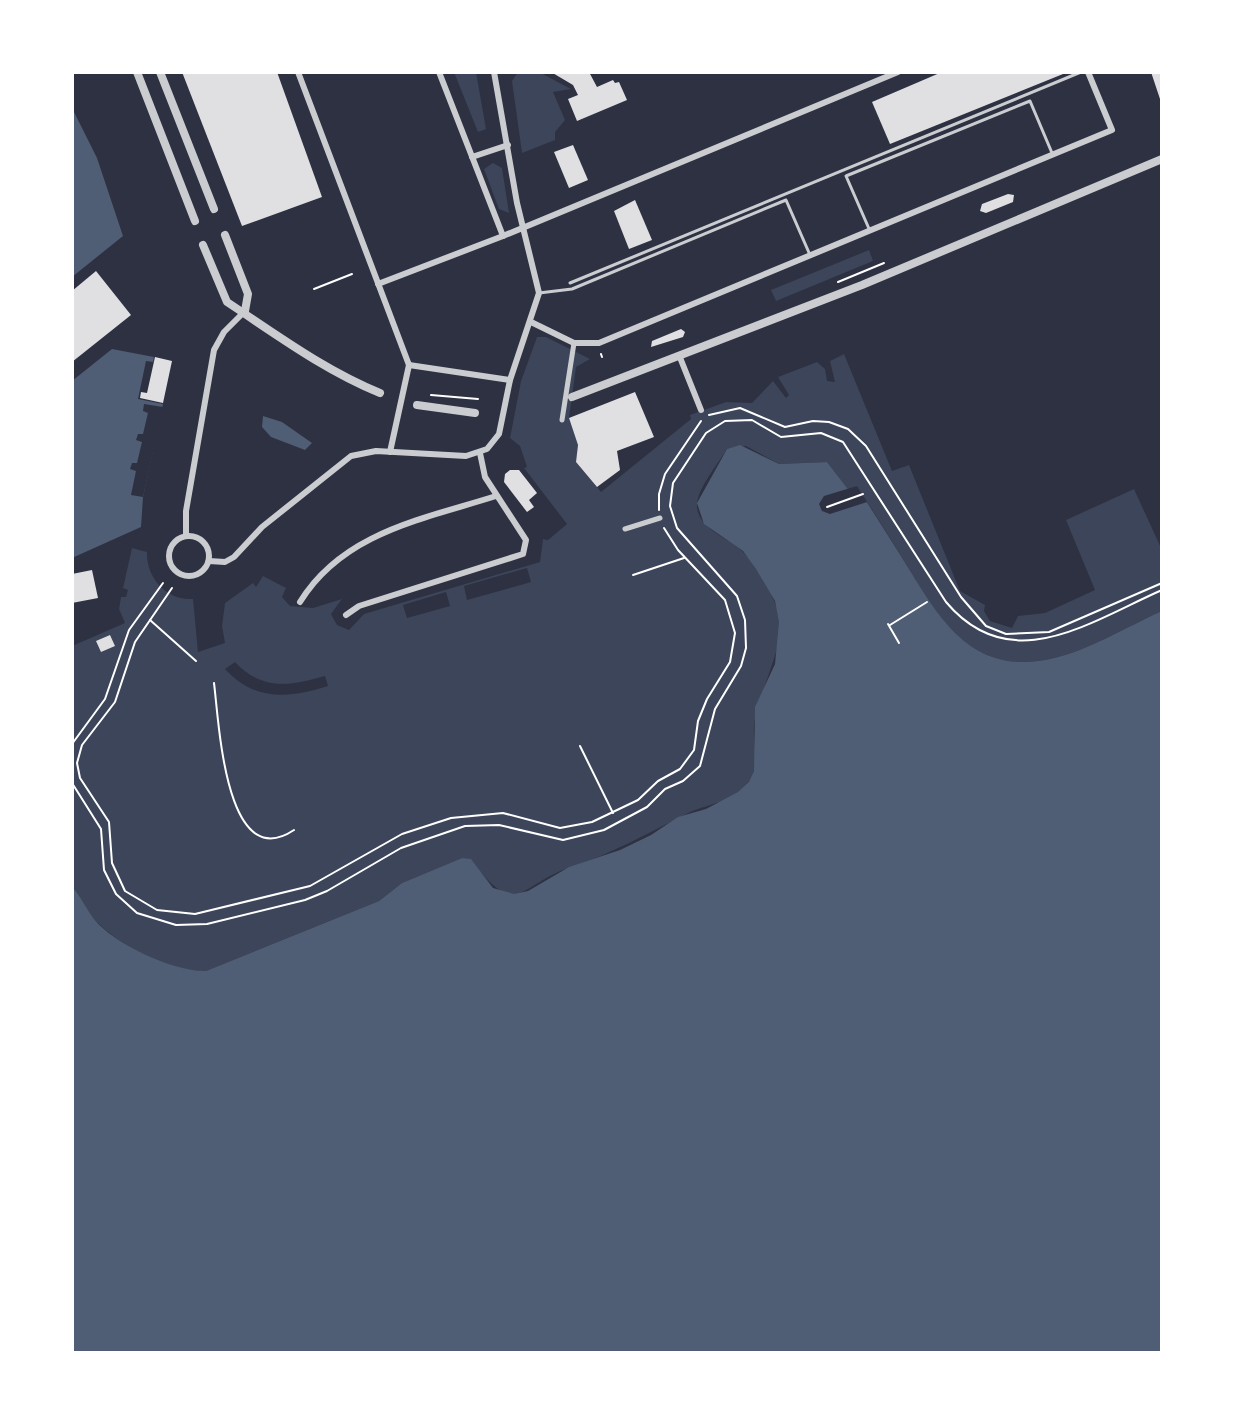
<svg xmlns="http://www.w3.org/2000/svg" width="1234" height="1425" font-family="'Exo 2',sans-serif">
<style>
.green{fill:#3c4559;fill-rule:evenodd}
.water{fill:#4f5d75}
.pier{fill:#2d3142}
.building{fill:#e0e0e3}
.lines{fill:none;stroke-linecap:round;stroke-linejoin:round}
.path{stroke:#fff;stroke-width:2}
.service{stroke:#caccd0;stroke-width:3}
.pedestrian{stroke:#caccd0;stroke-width:5}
.minor{stroke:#caccd0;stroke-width:6}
.tertiary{stroke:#caccd0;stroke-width:8}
</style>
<rect width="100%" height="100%" fill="#2d3142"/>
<!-- green -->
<g class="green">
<path d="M 454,72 L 476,72 L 486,129 L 478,132 Z"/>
<path d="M 518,72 L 539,72 L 571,89 L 553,92 L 565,120 L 555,132 L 555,140 L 522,153 L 512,81 Z"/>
<path d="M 493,163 L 502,168 L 509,213 L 499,209 L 484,169 Z"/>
<path d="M 869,250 L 873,261 L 776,301 L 771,290 Z"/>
<path d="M 537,337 L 546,337 L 590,359 L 576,367 L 569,418 L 578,445 L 576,462 L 601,492 L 691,419 L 690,415 L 726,402 L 752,403 L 773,381 L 786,398 L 789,395 L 778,377 L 817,362 L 825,369 L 827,381 L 835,382 L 830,361 L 844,354 L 892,471 L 909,465 L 960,591 L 985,605 L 984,611 L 990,621 L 1012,628 L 1018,616 L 1045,613 L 1095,590 L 1066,520 L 1134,489 L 1162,550 L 1162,611 C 1126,627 1088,651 1050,659 C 974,675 943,625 909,569 C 892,541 875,514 857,486 L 848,489 L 827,462 L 779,464 L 746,446 L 727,449 C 718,464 696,490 697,507 C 699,530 730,538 744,553 C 753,562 761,576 768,588 C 791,629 775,652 763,692 C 760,703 754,715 754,727 C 753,743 759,766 750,781 C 736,802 706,804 686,814 C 647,834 613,853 571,867 C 519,884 518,922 471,860 L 462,858 L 402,883 L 379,901 L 206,971 C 161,973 88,930 72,887 C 67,873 72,846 72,831 C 72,770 72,708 72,646 L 125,623 L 119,609 L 121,597 L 126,597 L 128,590 L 123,588 L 132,548 L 147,552 C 146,577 166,601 193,599 L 198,652 L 225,643 L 222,626 L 225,603 L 253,583 L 256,587 L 263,576 L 286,588 L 282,597 L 290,606 L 313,608 L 342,599 L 331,614 L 337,625 L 349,630 L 364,614 L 540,562 L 543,539 L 548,540 L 567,524 L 524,468 L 527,467 L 520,446 L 510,438 L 521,381 ZM 527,568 L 531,582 L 467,600 L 464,586 ZM 446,592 L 450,606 L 407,618 L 403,605 ZM 235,662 C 262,691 290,686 325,676 L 328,686 C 290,698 255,702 225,669 Z"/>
</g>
<!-- water -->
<g class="water">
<path d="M 72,108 L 97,158 L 123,236 L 72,277 Z"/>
<path d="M 112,349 L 154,357 L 153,362 L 146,361 L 138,399 L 163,404 L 143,497 L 141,527 L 72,558 L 72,381 Z"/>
<path d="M 263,416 L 282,422 L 312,443 L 305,450 L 271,437 L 262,427 Z"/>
<path d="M 740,445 L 779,464 L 827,462 L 848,489 L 857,486 C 874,514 892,541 909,569 C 943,624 974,675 1050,659 C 1088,651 1126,627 1162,611 L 1162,1352 L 72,1353 L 72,887 C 81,896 86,909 94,919 C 114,944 174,972 206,971 L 379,901 L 402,883 L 462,858 L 471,859 L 493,888 L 514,894 L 528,891 L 569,867 L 620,850 L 651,835 L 678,817 L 706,809 L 738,792 L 749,782 L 754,771 L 755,707 L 775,664 L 779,622 L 775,601 L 756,569 L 743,551 L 704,524 L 697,503 L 727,449 Z"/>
</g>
<!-- pier -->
<g class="pier">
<path d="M 144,404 L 163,407 L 143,497 L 131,495 L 136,471 L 130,469 L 132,463 L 137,463 L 142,442 L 136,440 L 138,434 L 143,434 L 148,413 L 143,411 Z"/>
<path d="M 857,486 L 867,502 L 830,514 L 822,511 L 819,504 L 824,496 Z"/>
</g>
<!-- building -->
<g class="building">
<path d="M 182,72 L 277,72 L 322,197 L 242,226 Z"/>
<path d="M 551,72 L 589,72 L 597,87 L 613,80 L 615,83 L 619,82 L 627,100 L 577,121 L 568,99 L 578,95 L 573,85 Z"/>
<path d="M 942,72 L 1068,72 L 890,144 L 872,102 Z"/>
<path d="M 1151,72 L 1162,72 L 1162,102 L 1161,102 Z"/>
<path d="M 573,145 L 588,180 L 569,188 L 554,152 Z"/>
<path d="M 1008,194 L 1014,195 L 1013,202 L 986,213 L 980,211 L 982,204 Z"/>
<path d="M 635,200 L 652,240 L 629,249 L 614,211 Z"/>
<path d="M 96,271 L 131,315 L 72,362 L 72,291 Z"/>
<path d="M 681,329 L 685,332 L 683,337 L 651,347 L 652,341 Z"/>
<path d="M 155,357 L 172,361 L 163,403 L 140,398 L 141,392 L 147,393 Z"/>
<path d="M 635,392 L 654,437 L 617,451 L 620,470 L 597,487 L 576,462 L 578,445 L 569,418 Z"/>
<path d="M 510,470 L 519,470 L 537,493 L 529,500 L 534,507 L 527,512 L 504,482 L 505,474 Z"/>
<path d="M 92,570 L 98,598 L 72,603 L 72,574 Z"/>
<path d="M 110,635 L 115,646 L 101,652 L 96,641 Z"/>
</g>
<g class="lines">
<!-- path -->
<g class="path">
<path d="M 838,282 L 884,263"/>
<path d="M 314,289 L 352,274"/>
<path d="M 601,354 L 602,357"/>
<path d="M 431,395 L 478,399"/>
<path d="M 709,415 L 740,408 L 785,427 L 813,421 L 829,422 L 848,429 L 866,446 L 961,597 L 986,626 L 1006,634 L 1049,632 L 1162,583"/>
<path d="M 827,507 L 863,494"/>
<path d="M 659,510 L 659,494 L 665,474 L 701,421"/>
<path d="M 633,575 L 684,558"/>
<path d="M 172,588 L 135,642 L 115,702 L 82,745 L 77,763 L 80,778 L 109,822 L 112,863 L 125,891 L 157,910 L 195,914 L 310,886 L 402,834 L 451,818 L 503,813 L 560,828 L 592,822 L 638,800 L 658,781 L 680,769 L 694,750 L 698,721 L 707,699 L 730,662 L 735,633 L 725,600 L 678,550 L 664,528"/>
<path d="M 150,620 L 196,661"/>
<path d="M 888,624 L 899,643"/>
<path d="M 890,625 L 927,602"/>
<path d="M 214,683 C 219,721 225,876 294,830"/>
<path d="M 72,744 L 105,699 L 129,630 L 163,583"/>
<path d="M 580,746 L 613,813"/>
<path d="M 72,783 L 101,829 L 104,870 L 116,894 L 137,913 L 176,925 L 207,924 L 305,900 L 327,891 L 401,848 L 465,826 L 499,825 L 563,840 L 604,830 L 647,807 L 665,789 L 683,781 L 700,766 L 715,709 L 741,666 L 746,648 L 745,620 L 737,596 L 677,528 L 670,506 L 673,483 L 706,433 L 725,421 L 752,420 L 781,437 L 821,433 L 843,442 L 946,602 C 1011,679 1089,622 1162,590"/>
</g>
<!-- service -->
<g class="service">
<path d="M 870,231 L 846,176 L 1030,101 L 1052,153"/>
<path d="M 570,283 L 1081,72"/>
<path d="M 539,293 L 572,289 L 786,200 L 810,255"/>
</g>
<!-- pedestrian -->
<g class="pedestrian">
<path d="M 562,420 L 574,343"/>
<path d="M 625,529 L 660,518"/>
</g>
<!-- minor -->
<g class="minor">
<path d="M 298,72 L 409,365"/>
<path d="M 439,72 L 503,236"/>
<path d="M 472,157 L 508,145"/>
<path d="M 378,284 L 503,236 L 898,72"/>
<path d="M 531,322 L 574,343 L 599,343 L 1112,130 L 1088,72"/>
<path d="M 679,355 L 701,410"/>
<path d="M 409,365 L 510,380"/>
<path d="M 390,452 L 409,365"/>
<path d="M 186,536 L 186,511 L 214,350 L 224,332 L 245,311"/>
<circle cx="189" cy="556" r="20"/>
<path d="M 209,561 L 225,562 L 234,557 L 262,527 L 351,456 L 376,451 L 466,456 L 487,449 L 499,434 L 510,380 L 539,293 L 517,203 L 494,72"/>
<path d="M 300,602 C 343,532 424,519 496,496"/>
<path d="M 346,615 L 359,606 L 523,554 L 526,540 L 485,477 L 480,453"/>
</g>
<!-- tertiary -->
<g class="tertiary">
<path d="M 137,72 L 195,221"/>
<path d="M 160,72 L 214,209"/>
<path d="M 225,235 L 248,294 L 245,311"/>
<path d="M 203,245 L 227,302 C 277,335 324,370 380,393"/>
<path d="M 572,397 L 862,285 L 1162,159"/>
<path d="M 417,405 L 475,413"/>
</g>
</g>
<!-- border -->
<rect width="1234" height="1425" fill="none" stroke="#ffffff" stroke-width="148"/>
</svg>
